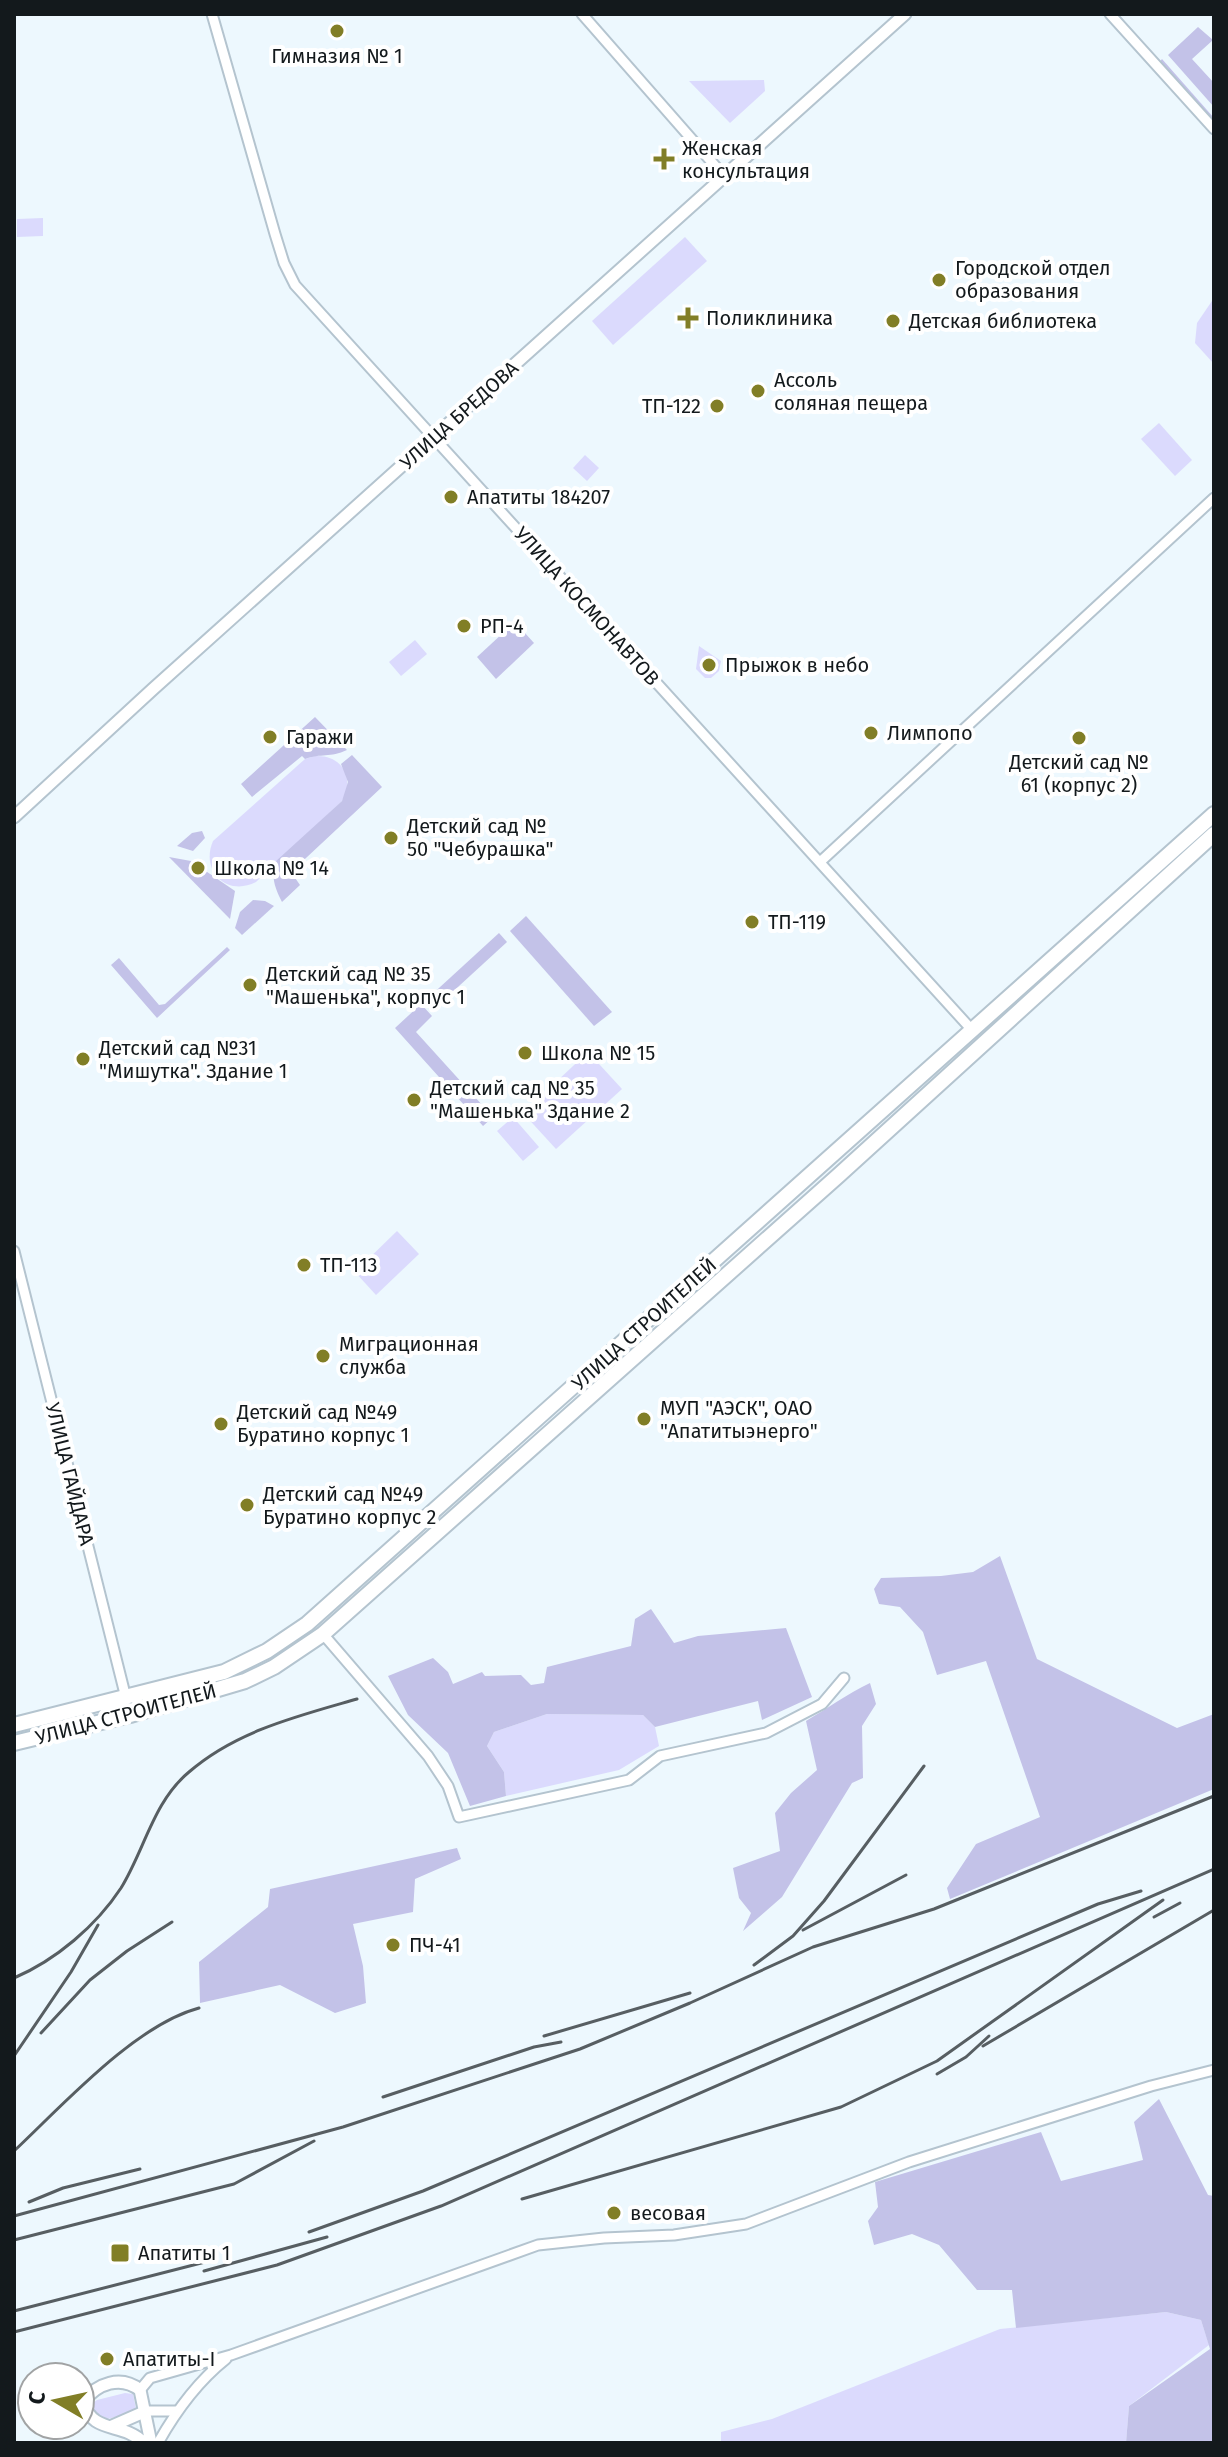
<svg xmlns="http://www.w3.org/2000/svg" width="1228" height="2457" font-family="'Fira Sans',sans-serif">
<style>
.green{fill:#dbdafd}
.forest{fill:#c3c2e8}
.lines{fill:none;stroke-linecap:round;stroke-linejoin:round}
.minor-casing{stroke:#b4c4cf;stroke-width:13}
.tertiary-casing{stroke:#b4c4cf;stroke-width:15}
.primary-casing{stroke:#b4c4cf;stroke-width:18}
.minor{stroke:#fff;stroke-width:9}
.tertiary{stroke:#fff;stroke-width:11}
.primary{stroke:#fff;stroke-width:14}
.rail{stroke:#575e62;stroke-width:3}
.poi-dot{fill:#817e26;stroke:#fff;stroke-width:3}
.labels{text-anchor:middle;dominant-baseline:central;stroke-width:8;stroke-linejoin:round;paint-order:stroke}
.poi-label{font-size:20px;fill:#13191c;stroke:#fff;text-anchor:start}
.street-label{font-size:20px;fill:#13191c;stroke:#fff}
</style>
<rect width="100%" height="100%" fill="#edf8fe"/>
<!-- green -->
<g class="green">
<path d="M 764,80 L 765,91 L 730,123 L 689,81 Z"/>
<path d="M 43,218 L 43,236 L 17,237 L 17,219 Z"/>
<path d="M 685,237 L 707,261 L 613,345 L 592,321 Z"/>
<path d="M 1214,298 L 1214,364 L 1195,343 L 1197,323 Z"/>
<path d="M 1159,423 L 1192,460 L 1175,476 L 1141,439 Z"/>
<path d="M 585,455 L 599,468 L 587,481 L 573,468 Z"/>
<path d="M 415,640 L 427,654 L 401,676 L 389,662 Z"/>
<path d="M 699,646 L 721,661 L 719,671 L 711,678 L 705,678 L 696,669 Z"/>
<path d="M 315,756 C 341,754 356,778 342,801 L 256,882 C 227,897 200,871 213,841 L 305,759 Z"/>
<path d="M 588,1052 L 622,1089 L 556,1149 L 523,1113 Z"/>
<path d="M 513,1117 L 539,1147 L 523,1161 L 497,1131 Z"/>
<path d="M 397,1231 L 419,1254 L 376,1295 L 355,1272 Z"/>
<path d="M 547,1714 L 643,1715 L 655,1727 L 659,1746 L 619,1770 L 506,1796 L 504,1772 L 487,1746 L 494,1732 Z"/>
<path d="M 1166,2312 L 1201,2320 L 1209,2345 L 1129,2406 L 1126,2443 L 721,2443 L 721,2432 L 772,2419 L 1000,2329 Z"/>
<path d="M 125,2393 L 133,2394 L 136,2409 L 130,2413 L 100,2421 L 93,2417 L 90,2405 L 97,2400 Z"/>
</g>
<!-- forest -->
<g class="forest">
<path d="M 1198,27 L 1213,40 L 1192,59 L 1214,83 L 1214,107 L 1168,55 Z"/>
<path d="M 1162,59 L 1214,118 L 1214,129 L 1158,64 Z"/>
<path d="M 515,622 L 534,643 L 496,679 L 477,657 Z"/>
<path d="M 315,717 L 347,750 C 330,758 321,753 305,759 L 302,756 L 252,797 L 241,784 Z"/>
<path d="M 352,755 L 382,787 L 291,872 L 300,885 L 282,902 C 275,888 271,878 275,862 L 342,801 L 348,782 L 341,764 Z"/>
<path d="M 202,831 L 205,838 L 193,851 L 177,846 L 192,833 Z"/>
<path d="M 169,857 L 191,861 L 235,891 L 230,919 Z"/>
<path d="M 253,900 L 265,901 L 274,906 L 242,935 L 235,928 L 240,912 Z"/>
<path d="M 526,916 L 612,1012 L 594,1026 L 510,931 Z"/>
<path d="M 499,933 L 507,942 L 435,1008 L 427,999 Z"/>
<path d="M 227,947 L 230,950 L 157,1018 L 111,965 L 119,958 L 159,1005 L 165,1004 Z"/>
<path d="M 421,1004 L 432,1016 L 416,1032 L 493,1117 L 483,1126 L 395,1028 Z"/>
<path d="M 1000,1556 L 1037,1659 L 1177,1728 L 1214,1714 L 1214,1789 L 950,1899 L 947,1888 L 976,1844 L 1040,1817 L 986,1661 L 937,1675 L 923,1632 L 900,1607 L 879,1604 L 874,1589 L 881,1578 L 941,1576 L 973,1572 Z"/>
<path d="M 651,1609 L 674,1643 L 698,1636 L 786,1628 L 812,1697 L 762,1720 L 758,1701 L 655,1727 L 643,1715 L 547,1714 L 494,1732 L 487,1746 L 504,1772 L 506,1796 L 470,1806 L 448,1753 L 408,1715 L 388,1676 L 433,1658 L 448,1672 L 453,1684 L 482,1672 L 485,1676 L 521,1675 L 531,1685 L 544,1683 L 547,1667 L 631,1646 L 635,1619 Z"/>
<path d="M 870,1683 L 876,1704 L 862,1726 L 863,1778 L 852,1783 L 782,1897 L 743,1931 L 751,1913 L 739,1898 L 733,1868 L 780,1851 L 775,1813 L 791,1793 L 817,1770 L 806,1721 C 828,1708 847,1694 870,1683 Z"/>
<path d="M 457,1848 L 461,1859 L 415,1879 L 413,1912 L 353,1924 L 363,1966 L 366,2003 L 335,2013 L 280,1985 L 200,2003 L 199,1962 L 268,1907 L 270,1889 Z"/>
<path d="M 1159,2099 L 1208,2195 L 1214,2196 L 1214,2443 L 1126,2443 L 1129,2406 L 1210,2349 L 1201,2320 L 1166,2312 L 1016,2328 L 1012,2290 L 977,2290 L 939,2245 L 912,2234 L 874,2245 L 868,2221 L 878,2207 L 875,2182 L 1041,2132 L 1061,2181 L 1143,2160 L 1134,2122 Z"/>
</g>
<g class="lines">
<defs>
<g id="minor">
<path d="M 212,14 L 275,234 L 284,263 L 295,285 L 972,1030"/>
<path d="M 582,14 L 724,176"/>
<path d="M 1110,14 L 1214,129"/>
<path d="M 820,862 L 1214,498"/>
<path d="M 14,1251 L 126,1698"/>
<path d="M 323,1634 L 428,1756 L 448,1786 L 459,1817 L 629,1780 L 660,1756 L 766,1733 L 822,1704 L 844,1678"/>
<path d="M 140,2390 L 150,2378 L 231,2355 L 538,2245 L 604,2238 L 674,2235 L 746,2224 L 909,2162 L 1151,2086 L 1214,2070"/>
<path d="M 144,2411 L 176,2411"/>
<path d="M 158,2443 C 176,2411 197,2382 226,2359"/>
</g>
<g id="tertiary">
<path d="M 14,817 L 153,689 L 905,14"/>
<path d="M 112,2426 L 144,2412"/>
<path d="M 144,2443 C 122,2421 93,2435 83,2402 C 97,2383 121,2375 140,2390 L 151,2443"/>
</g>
<g id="primary">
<path d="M 14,1725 L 224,1672 L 267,1651 L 307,1624 L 1214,814"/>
<path d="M 14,1743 L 130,1715 L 245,1681 L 274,1667 L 323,1634 L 839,1175 L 1214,834"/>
</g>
</defs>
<!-- minor casing -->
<use href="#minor" class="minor-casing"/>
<!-- tertiary casing -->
<use href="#tertiary" class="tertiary-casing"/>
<!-- primary casing -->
<use href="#primary" class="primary-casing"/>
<!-- minor -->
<use href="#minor" class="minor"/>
<!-- tertiary -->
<use href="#tertiary" class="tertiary"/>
<!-- primary -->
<use href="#primary" class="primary"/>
<!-- rail -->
<g class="rail">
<path d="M 1154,1917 L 1180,1903"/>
<path d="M 803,1930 L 906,1875"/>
<path d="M 754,1965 L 793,1936 L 824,1901 L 924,1766"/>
<path d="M 14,1978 C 56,1960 96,1926 121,1888 C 145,1849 153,1802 189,1772 C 236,1731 298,1716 357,1699"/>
<path d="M 41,2033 L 90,1980 L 127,1951 L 172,1922"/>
<path d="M 544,2036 L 690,1993"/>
<path d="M 983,2046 L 1214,1910"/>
<path d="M 14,2056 L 71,1972 L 98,1925"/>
<path d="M 937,2074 L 966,2057 L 989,2036"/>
<path d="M 383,2097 L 534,2047 L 561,2042"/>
<path d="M 14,2151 C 63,2105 135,2025 199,2008"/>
<path d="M 522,2199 L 841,2107 L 937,2061 L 1163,1900"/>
<path d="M 29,2202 L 63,2188 L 140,2169"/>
<path d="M 14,2216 L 343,2127 L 580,2049 L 690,2003 L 813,1947 L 934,1909 L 1214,1796"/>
<path d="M 309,2232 L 423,2191 L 1098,1904 L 1141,1891"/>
<path d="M 14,2240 L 234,2184 L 314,2141"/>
<path d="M 204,2271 L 327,2237"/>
<path d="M 14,2311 L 213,2260"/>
<path d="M 14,2332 L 277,2265 L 441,2206 L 1214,1869"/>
</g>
</g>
<!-- markers -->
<g class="poi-dot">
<circle cx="337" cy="31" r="8"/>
<path d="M660 147h8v8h8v8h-8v8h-8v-8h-8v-8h8z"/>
<circle cx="939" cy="280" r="8"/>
<path d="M684 306h8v8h8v8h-8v8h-8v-8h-8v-8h8z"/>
<circle cx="893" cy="321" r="8"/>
<circle cx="758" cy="391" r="8"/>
<circle cx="717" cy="406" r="8"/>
<circle cx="451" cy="497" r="8"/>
<circle cx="464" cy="626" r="8"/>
<circle cx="709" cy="665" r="8"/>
<circle cx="871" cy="733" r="8"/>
<circle cx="270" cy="737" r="8"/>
<circle cx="1079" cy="738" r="8"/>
<circle cx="391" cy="838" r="8"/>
<circle cx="198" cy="868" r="8"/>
<circle cx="752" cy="922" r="8"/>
<circle cx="250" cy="985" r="8"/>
<circle cx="525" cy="1053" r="8"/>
<circle cx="83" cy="1059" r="8"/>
<circle cx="414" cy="1100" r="8"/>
<circle cx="304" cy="1265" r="8"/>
<circle cx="323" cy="1356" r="8"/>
<circle cx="644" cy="1419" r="8"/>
<circle cx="221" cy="1424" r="8"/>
<circle cx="247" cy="1505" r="8"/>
<circle cx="393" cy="1945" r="8"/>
<circle cx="614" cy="2213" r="8"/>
<rect x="110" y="2243" width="20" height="20" rx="4"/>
<circle cx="107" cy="2359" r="8"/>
</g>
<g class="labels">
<!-- poi labels -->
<g class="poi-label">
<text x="337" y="56" text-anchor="middle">Гимназия № 1</text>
<text x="682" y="148">Женская<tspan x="682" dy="23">консультация</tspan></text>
<text x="955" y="268">Городской отдел<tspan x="955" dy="23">образования</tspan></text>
<text x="706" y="318">Поликлиника</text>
<text x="909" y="321">Детская библиотека</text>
<text x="774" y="380">Ассоль<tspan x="774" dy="23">соляная пещера</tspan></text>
<text x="701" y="406" text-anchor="end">ТП-122</text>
<text x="467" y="497">Апатиты 184207</text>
<text x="480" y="626">РП-4</text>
<text x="725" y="665">Прыжок в небо</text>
<text x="887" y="733">Лимпопо</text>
<text x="286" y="737">Гаражи</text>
<text x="1079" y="762" text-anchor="middle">Детский сад №<tspan x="1079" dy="23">61 (корпус 2)</tspan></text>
<text x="407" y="826">Детский сад №<tspan x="407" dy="23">50 "Чебурашка"</tspan></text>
<text x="214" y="868">Школа № 14</text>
<text x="768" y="922">ТП-119</text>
<text x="266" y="974">Детский сад № 35<tspan x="266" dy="23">"Машенька", корпус 1</tspan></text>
<text x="99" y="1048">Детский сад №31<tspan x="99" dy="23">"Мишутка". Здание 1</tspan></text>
<text x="541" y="1053">Школа № 15</text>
<text x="430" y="1088">Детский сад № 35<tspan x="430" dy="23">"Машенька" Здание 2</tspan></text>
<text x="320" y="1265">ТП-113</text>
<text x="339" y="1344">Миграционная<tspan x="339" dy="23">служба</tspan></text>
<text x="660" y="1408">МУП "АЭСК", ОАО<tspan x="660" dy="23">"Апатитыэнерго"</tspan></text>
<text x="237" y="1412">Детский сад №49<tspan x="237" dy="23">Буратино корпус 1</tspan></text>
<text x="263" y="1494">Детский сад №49<tspan x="263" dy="23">Буратино корпус 2</tspan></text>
<text x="409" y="1945">ПЧ-41</text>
<text x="630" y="2213">весовая</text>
<text x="138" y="2253">Апатиты 1</text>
<text x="123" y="2359">Апатиты-I</text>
</g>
<!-- street labels -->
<g class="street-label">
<text transform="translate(459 415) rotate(-42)">УЛИЦА БРЕДОВА</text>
<text transform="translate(587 606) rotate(48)">УЛИЦА КОСМОНАВТОВ</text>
<text transform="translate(644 1324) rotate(-42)">УЛИЦА СТРОИТЕЛЕЙ</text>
<text transform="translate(70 1474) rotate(76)">УЛИЦА ГАЙДАРА</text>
<text transform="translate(126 1714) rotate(-15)">УЛИЦА СТРОИТЕЛЕЙ</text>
</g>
</g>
<!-- border -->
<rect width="1228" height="2457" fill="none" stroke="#13191c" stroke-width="32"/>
<!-- north arrow -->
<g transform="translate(56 2401) rotate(279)"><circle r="38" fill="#ffffff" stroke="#a1a3a4" stroke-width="2"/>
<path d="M0-6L14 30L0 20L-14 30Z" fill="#817e26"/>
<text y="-12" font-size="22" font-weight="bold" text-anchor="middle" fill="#13191c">С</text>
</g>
</svg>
